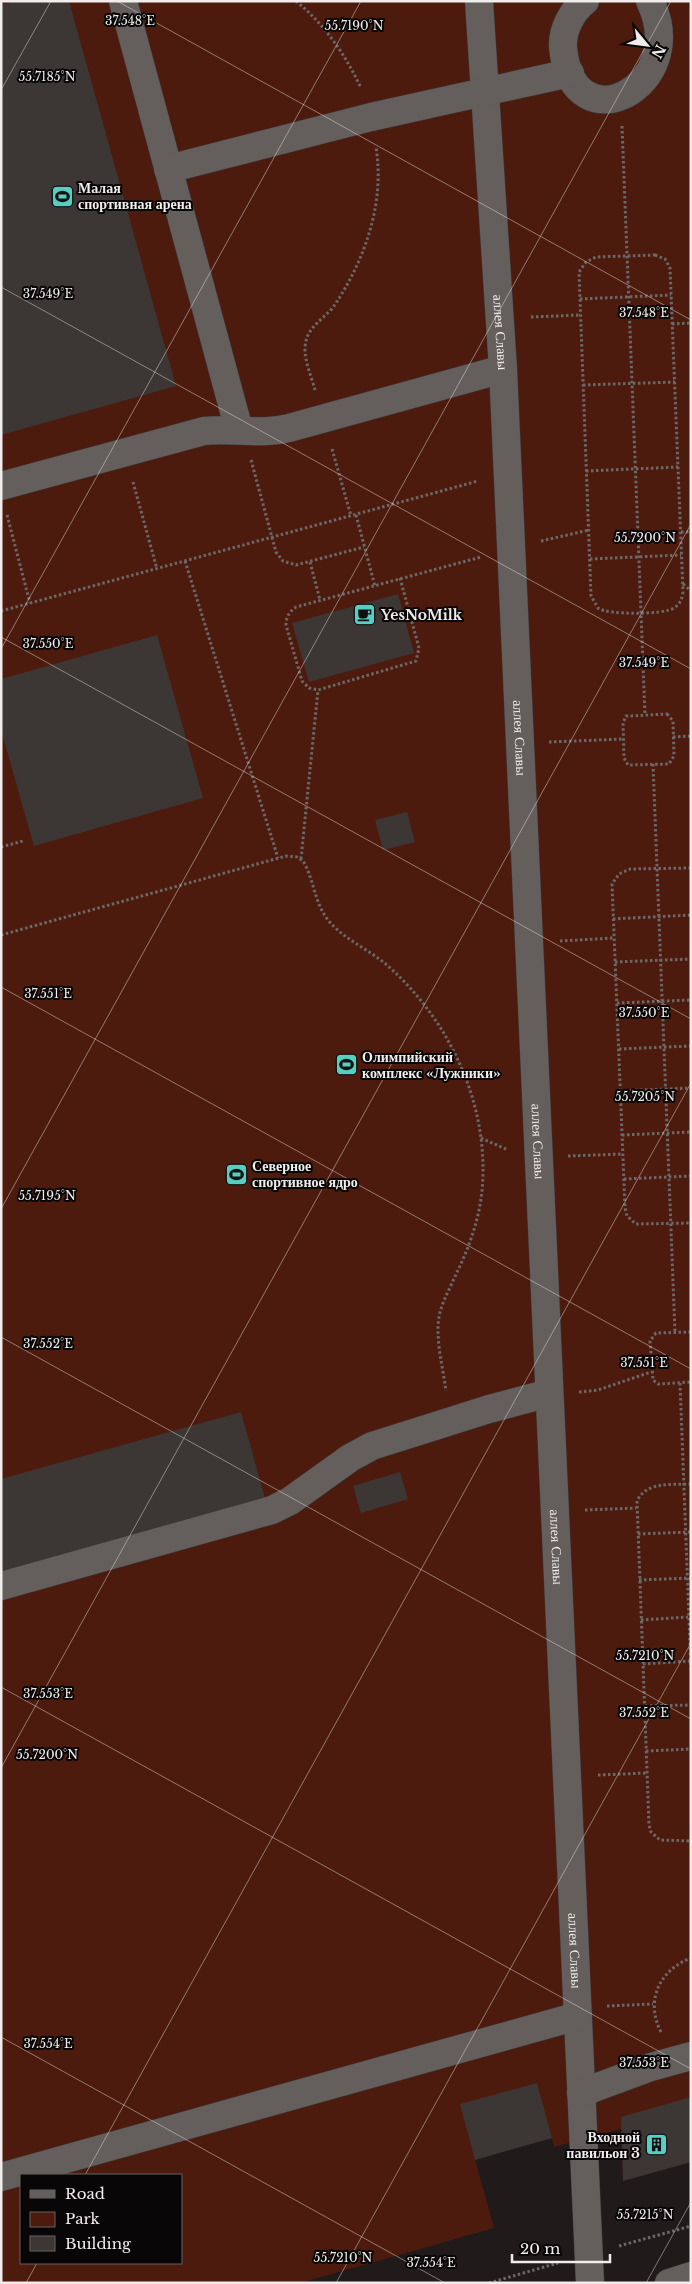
<svg xmlns="http://www.w3.org/2000/svg" width="692" height="2284" font-family="'Libre Baskerville',serif">
<style>
.green{fill:#4d1b0e;fill-rule:evenodd}
.building{fill:#3c3635}
.lines{fill:none;stroke-linecap:round;stroke-linejoin:round}
.minor-casing{stroke:#3c3938;stroke-width:29}
.path{stroke:#6c6867;stroke-width:3;stroke-dasharray:2.5 2.5;stroke-linecap:butt}
.minor{stroke:#645e5d;stroke-width:28}
.ticks{fill:none;stroke:#f0edec;stroke-width:1;stroke-opacity:0.45}
.labels{text-anchor:middle;dominant-baseline:central;stroke-width:4;stroke-linejoin:round;paint-order:stroke}
.poi-label{font-size:14px;font-weight:bold;fill:#f0edec;stroke:#080606;text-anchor:start}
.street-label{font-size:14px;fill:#f0edec;stroke:#080606}
.ticks-label{font-size:12px;text-anchor:middle;fill:#f0edec;stroke:#080606;stroke-width:4;stroke-linejoin:round;paint-order:stroke}
</style>
<rect width="100%" height="100%" fill="#201b1a"/>
<!-- green -->
<path class="green" d="M 1,1 L 691,1 L 691,2162 L 623,2181 L 621,2129 L 554,2147 L 552,2138 L 475,2159 L 494,2228 L 300,2283 L 1,2283 ZM 21,2175 L 181,2175 L 181,2263 L 21,2263 Z"/>
<!-- building -->
<g class="building">
<path d="M 15,1 L 69,1 L 176,386 L 1,435 L 1,5 Z"/>
<path d="M 398,594 L 414,653 L 309,682 L 292,623 Z"/>
<path d="M 157,635 L 203,798 L 34,846 L 1,730 L 1,679 Z"/>
<path d="M 407,812 L 415,842 L 383,850 L 375,820 Z"/>
<path d="M 241,1412 L 266,1502 L 1,1576 L 1,1479 Z"/>
<path d="M 400,1472 L 408,1499 L 361,1513 L 353,1486 Z"/>
<path d="M 537,2083 L 552,2138 L 475,2160 L 460,2104 Z"/>
<path d="M 691,2097 L 691,2162 L 623,2181 L 621,2117 Z"/>
</g>
<g class="lines">
<defs>
<g id="minor">
<path d="M 123,1 L 239,430"/>
<path id="s1" d="M 479,1 L 503,369 L 590,2283"/>
<path d="M 585,1 C 572,11 562,30 563,47 C 572,148 692,87 650,1"/>
<path d="M 168,169 L 371,117 L 570,73"/>
<path d="M 1,486 L 204,431 C 233,428 261,435 289,428 L 503,369"/>
<path d="M 1,1586 L 272,1510 L 290,1501 L 350,1458 L 372,1446 L 489,1409 L 549,1393"/>
<path d="M 581,2093 L 651,2067 L 691,2056"/>
<path d="M 1,2177 L 578,2016"/>
<path d="M 669,2283 L 691,2276"/>
</g>
</defs>
<!-- minor casing -->
<use href="#minor" class="minor-casing"/>
<!-- path -->
<g class="path">
<path d="M 296,1 C 325,25 345,54 361,88"/>
<path d="M 622,126 L 645,715"/>
<path d="M 655,255 L 665,259 L 670,268 L 683,592 C 682,599 680,604 674,608 C 663,615 607,615 598,608 L 591,596 L 579,272 L 586,262 L 596,257 Z"/>
<path d="M 580,299 L 671,295"/>
<path d="M 531,317 L 580,315"/>
<path d="M 672,324 L 691,323"/>
<path d="M 583,385 L 675,382"/>
<path d="M 315,390 C 311,375 302,356 306,341 C 309,326 325,318 334,306 C 365,260 385,203 376,147"/>
<path d="M 332,449 L 351,516"/>
<path d="M 251,460 L 276,552 L 283,561 L 296,565 L 364,547"/>
<path d="M 586,471 L 678,467"/>
<path d="M 133,482 L 157,569"/>
<path d="M 7,515 L 30,603"/>
<path d="M 356,515 L 375,586"/>
<path d="M 681,532 L 691,532"/>
<path d="M 541,541 L 589,530"/>
<path d="M 590,559 L 681,555"/>
<path d="M 185,561 L 278,858"/>
<path d="M 310,562 L 320,600"/>
<path d="M 400,578 L 419,648 L 416,661 L 318,690 L 309,688 L 302,681 L 286,625 C 286,617 289,612 296,607 L 481,557"/>
<path d="M 683,584 L 691,591"/>
<path d="M 1,611 L 478,481"/>
<path d="M 667,714 L 673,721 L 674,756 L 669,764 L 628,765 L 624,758 L 623,723 L 626,716 L 629,716 Z"/>
<path d="M 673,737 L 691,736"/>
<path d="M 549,742 L 623,739"/>
<path d="M 653,764 L 675,1333"/>
<path d="M 1,847 L 23,841"/>
<path d="M 301,859 L 318,690"/>
<path d="M 691,868 L 630,869 L 619,874 L 612,884 L 625,1208 L 627,1216 L 636,1224 L 691,1223"/>
<path d="M 613,919 L 691,915"/>
<path d="M 1,935 L 286,856 L 297,857 L 303,861 C 314,879 314,902 328,920 C 344,940 369,949 388,966 C 450,1021 490,1106 482,1191 C 479,1219 470,1245 458,1270 C 452,1284 444,1298 440,1312 C 434,1337 443,1366 446,1391"/>
<path d="M 560,941 L 614,938"/>
<path d="M 615,962 L 691,959"/>
<path d="M 617,1003 L 691,1000"/>
<path d="M 619,1049 L 691,1046"/>
<path d="M 620,1091 L 691,1088"/>
<path d="M 622,1135 L 691,1132"/>
<path d="M 481,1138 L 508,1150"/>
<path d="M 568,1156 L 623,1154"/>
<path d="M 624,1179 L 691,1176"/>
<path d="M 691,1332 L 656,1333 L 650,1341 L 653,1380 L 658,1384 L 691,1382"/>
<path d="M 680,1383 L 691,1671"/>
<path d="M 579,1392 L 598,1390 L 651,1372"/>
<path d="M 691,1484 C 671,1485 647,1481 637,1501 L 649,1825 L 651,1832 L 660,1840 L 691,1841"/>
<path d="M 585,1510 L 636,1508"/>
<path d="M 638,1534 L 691,1532"/>
<path d="M 639,1580 L 691,1578"/>
<path d="M 641,1620 L 688,1617"/>
<path d="M 643,1664 L 690,1661"/>
<path d="M 645,1706 L 691,1705"/>
<path d="M 646,1751 L 691,1749"/>
<path d="M 598,1775 L 647,1773"/>
<path d="M 607,2006 L 653,2004"/>
<path d="M 661,2032 C 645,2001 659,1970 691,1958"/>
<path d="M 619,2246 L 691,2226"/>
<path d="M 489,2283 L 558,2263"/>
</g>
<!-- minor -->
<use href="#minor" class="minor"/>
</g>
<!-- ticks -->
<path class="ticks" d="M 117,1 L 691,320M 1,90 L 51,1M 1,287 L 691,669M 1,637 L 691,1019M 1,649 L 361,1M 1,987 L 691,1369M 1,1209 L 671,1M 1,1337 L 691,1719M 1,1687 L 691,2069M 1,1768 L 691,524M 1,2037 L 445,2283M 85,2175 L 691,1083M 26,2283 L 37,2263M 336,2283 L 691,1643M 646,2283 L 691,2202"/>
<!-- icons -->
<defs>
<symbol id="stadium-square" viewBox="-11 -11 22 22"><rect x="-9" y="-9" width="18" height="18" rx="4" fill="#57cec2" stroke="#080606"/><path d="M0-5a6.5 5 0 1 0 0 10a6.5 5 0 1 0 0-10ZM-3.5-1.8h7v3.6h-7Z" fill="#111"/></symbol>
<symbol id="cafe-square" viewBox="-11 -11 22 22"><rect x="-9" y="-9" width="18" height="18" rx="4" fill="#57cec2" stroke="#080606"/><path d="M-5.5-4.5H6V0H3Q3 3.5 0 3.5H-2.5Q-5.5 3.5-5.5 0ZM3-3.2v2h1.7v-2ZM-6 4.5H4V6H-6Z" fill="#111"/></symbol>
<symbol id="building-square" viewBox="-11 -11 22 22"><rect x="-9" y="-9" width="18" height="18" rx="4" fill="#57cec2" stroke="#080606"/><path d="M-4-6H4V6H1V3H-1V6H-4ZM-2.5-4.3h1.7v1.8h-1.7ZM.8-4.3h1.7v1.8H.8ZM-2.5-1h1.7V.8h-1.7ZM.8-1h1.7V.8H.8Z" fill="#111"/></symbol>
</defs>
<g fill-rule="evenodd">
<use href="#stadium-square" x="50" y="184" width="25" height="25"/>
<use href="#cafe-square" x="352" y="602" width="25" height="25"/>
<use href="#stadium-square" x="334" y="1052" width="25" height="25"/>
<use href="#stadium-square" x="224" y="1162" width="25" height="25"/>
<use href="#building-square" x="644" y="2132" width="25" height="25"/>
</g>
<g class="labels">
<!-- poi labels -->
<g class="poi-label">
<text x="78" y="188">Малая<tspan x="78" dy="16">спортивная арена</tspan></text>
<text x="381" y="615">YesNoMilk</text>
<text x="362" y="1057">Олимпийский<tspan x="362" dy="16">комплекс «Лужники»</tspan></text>
<text x="252" y="1166">Северное<tspan x="252" dy="16">спортивное ядро</tspan></text>
<text x="640" y="2137" text-anchor="end">Входной<tspan x="640" dy="16">павильон 3</tspan></text>
</g>
<!-- street labels -->
<g class="street-label">
<text stroke="none"><textPath href="#s1" startOffset="332">аллея Славы</textPath></text>
<text stroke="none"><textPath href="#s1" startOffset="738">аллея Славы</textPath></text>
<text stroke="none"><textPath href="#s1" startOffset="1142">аллея Славы</textPath></text>
<text stroke="none"><textPath href="#s1" startOffset="1548">аллея Славы</textPath></text>
<text stroke="none"><textPath href="#s1" startOffset="1952">аллея Славы</textPath></text>
</g>
</g>
<g class="ticks-label">
<text x="130" y="25">37.548°E</text>
<text x="354" y="30">55.7190°N</text>
<text x="47" y="81">55.7185°N</text>
<text x="48" y="298">37.549°E</text>
<text x="644" y="317">37.548°E</text>
<text x="645" y="542">55.7200°N</text>
<text x="48" y="648">37.550°E</text>
<text x="644" y="667">37.549°E</text>
<text x="48" y="998">37.551°E</text>
<text x="644" y="1017">37.550°E</text>
<text x="645" y="1101">55.7205°N</text>
<text x="47" y="1200">55.7195°N</text>
<text x="48" y="1348">37.552°E</text>
<text x="644" y="1367">37.551°E</text>
<text x="645" y="1660">55.7210°N</text>
<text x="48" y="1698">37.553°E</text>
<text x="644" y="1717">37.552°E</text>
<text x="47" y="1759">55.7200°N</text>
<text x="48" y="2048">37.554°E</text>
<text x="644" y="2067">37.553°E</text>
<text x="645" y="2219">55.7215°N</text>
<text x="343" y="2262">55.7210°N</text>
<text x="431" y="2267">37.554°E</text>
</g>
<!-- border -->
<rect width="692" height="2284" fill="none" stroke="#f0edec" stroke-width="5"/>
<!-- legend -->
<rect x="20" y="2174" width="162" height="90" fill="#080606" stroke="#656262"/>
<rect x="30" y="2190" width="25" height="8" fill="#645e5d" stroke="#656262"/>
<text x="65" y="2199" font-size="15" fill="#f0edec">Road</text>
<rect x="30" y="2212" width="25" height="15" fill="#4d1b0e" stroke="#656262"/>
<text x="65" y="2224" font-size="15" fill="#f0edec">Park</text>
<rect x="30" y="2236" width="25" height="15" fill="#3c3635" stroke="#656262"/>
<text x="65" y="2249" font-size="15" fill="#f0edec">Building</text>
<!-- north arrow -->
<g transform="translate(647 45) rotate(119)" stroke="#080606" stroke-width="4" paint-order="stroke">
<path d="M0-4L9 19L0 12L-9 19Z" fill="#f0edec"/>
<text y="-8" font-size="14" font-weight="bold" text-anchor="middle" fill="#f0edec">N</text>
</g>
<!-- scale -->
<path d="M512 2254v8h98v-8" fill="none" stroke="#f0edec" stroke-width="2.5"/>
<text x="520" y="2254" font-size="15" fill="#f0edec" stroke="#080606" stroke-width="4" paint-order="stroke">20 m</text>
</svg>
